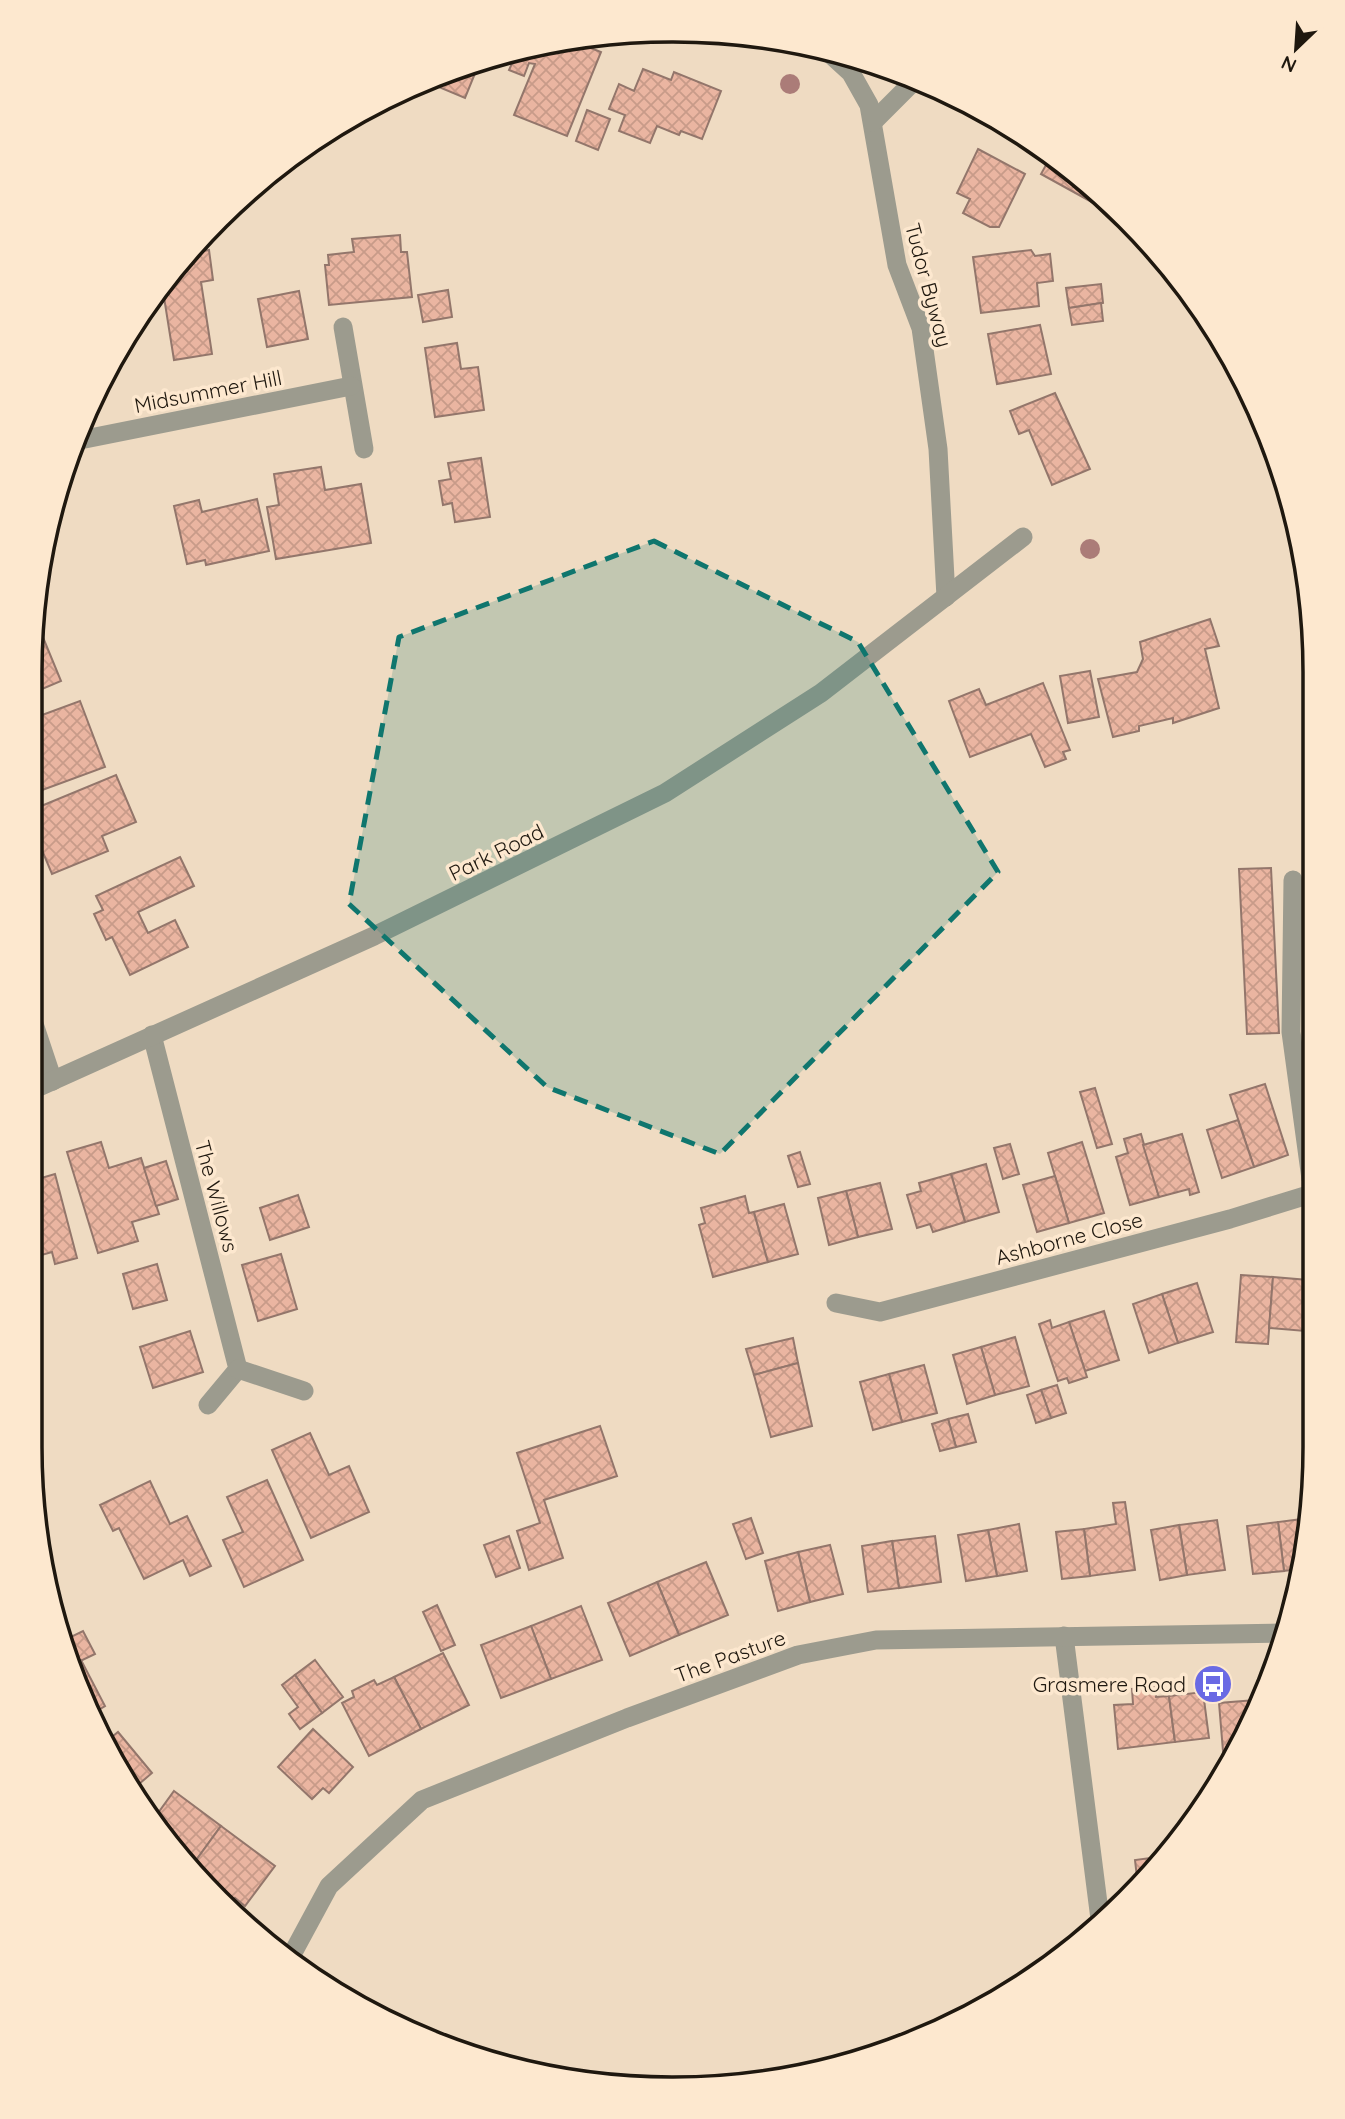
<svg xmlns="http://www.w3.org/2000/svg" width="1345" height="2119" font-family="Quicksand,sans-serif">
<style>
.building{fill:url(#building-cross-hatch);stroke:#93766b;stroke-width:2}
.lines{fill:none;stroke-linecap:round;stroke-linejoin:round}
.service{stroke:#9c9b8e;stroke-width:19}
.minor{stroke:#9c9b8e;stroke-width:19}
.tertiary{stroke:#9c9b8e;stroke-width:19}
.tree{fill:#ab7c78}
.marked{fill:#0f766e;fill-opacity:0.2;stroke:#0f766e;stroke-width:5;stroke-dasharray:14 9;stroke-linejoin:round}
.labels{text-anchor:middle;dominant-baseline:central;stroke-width:7;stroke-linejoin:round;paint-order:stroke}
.street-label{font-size:21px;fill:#1f180f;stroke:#fde8cf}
.poi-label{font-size:21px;fill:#1f180f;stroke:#fde8cf;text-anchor:end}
.rim{fill:none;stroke:#1f180f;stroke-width:3.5}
</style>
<defs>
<pattern id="building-cross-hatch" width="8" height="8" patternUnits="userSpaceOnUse" patternTransform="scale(1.75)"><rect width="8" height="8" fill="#eab5a1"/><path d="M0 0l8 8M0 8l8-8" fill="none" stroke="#c89b89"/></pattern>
</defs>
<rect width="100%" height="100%" fill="#efdbc2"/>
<!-- building -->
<g class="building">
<path d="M 573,41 L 601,52 L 567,136 L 514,115 L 535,64 L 529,63 L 524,76 L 509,70 L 514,59 L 507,56 L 509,51 Z"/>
<path d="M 480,61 L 465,98 L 427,82 Z"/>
<path d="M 643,69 L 671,80 L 674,72 L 721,91 L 702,139 L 681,131 L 679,135 L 657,126 L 650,143 L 619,131 L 625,115 L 609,109 L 619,84 L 634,91 Z"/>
<path d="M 587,110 L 610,119 L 598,150 L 576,141 Z"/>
<path d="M 978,149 L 1025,174 L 999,227 L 990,227 L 963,213 L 970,199 L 957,193 Z"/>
<path d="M 1051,156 L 1096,189 L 1103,197 L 1099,206 L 1041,174 Z"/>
<path d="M 400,235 L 401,252 L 407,252 L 412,297 L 329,305 L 325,265 L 329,265 L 328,255 L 354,252 L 352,239 Z"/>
<path d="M 209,250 L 213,280 L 201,282 L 212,354 L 174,360 L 163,291 L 186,254 Z"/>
<path d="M 1031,250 L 1035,256 L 1050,254 L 1053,281 L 1037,283 L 1039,306 L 981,313 L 973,257 Z"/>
<path d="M 1101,284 L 1103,303 L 1069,308 L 1066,288 Z"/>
<path d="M 448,290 L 452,317 L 423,322 L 418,295 Z"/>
<path d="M 299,291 L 308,339 L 267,347 L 258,299 Z"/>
<path d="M 1101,303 L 1103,321 L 1072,325 L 1069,308 Z"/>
<path d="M 1040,325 L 1051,374 L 997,384 L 988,334 Z"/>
<path d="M 457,343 L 461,369 L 478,367 L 484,410 L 435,417 L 425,348 Z"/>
<path d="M 1055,393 L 1090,469 L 1052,485 L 1029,430 L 1019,434 L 1010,411 Z"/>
<path d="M 481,458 L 490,517 L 455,522 L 452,503 L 443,505 L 439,481 L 451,479 L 448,463 Z"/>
<path d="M 321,467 L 325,490 L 361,484 L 371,543 L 276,559 L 267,507 L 279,505 L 274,474 Z"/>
<path d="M 257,499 L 269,551 L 206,565 L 205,560 L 187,564 L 174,506 L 199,500 L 202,512 Z"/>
<path d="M 35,618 L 61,681 L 35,692 Z"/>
<path d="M 1210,619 L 1219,646 L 1205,649 L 1219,708 L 1173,723 L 1173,718 L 1139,726 L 1139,731 L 1113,737 L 1098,679 L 1137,672 L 1143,659 L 1140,642 Z"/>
<path d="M 1090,671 L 1099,717 L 1068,723 L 1060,676 Z"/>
<path d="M 1043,683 L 1070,750 L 1063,752 L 1066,759 L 1045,767 L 1031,734 L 970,757 L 949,701 L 979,689 L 986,705 Z"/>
<path d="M 80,701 L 105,767 L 34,793 L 34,718 Z"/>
<path d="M 116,775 L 136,822 L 102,836 L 108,851 L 52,874 L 39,843 L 35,844 L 34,841 L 34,809 Z"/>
<path d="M 180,857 L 194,886 L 138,912 L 148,933 L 175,920 L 188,947 L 130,975 L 112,937 L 106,940 L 94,914 L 103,910 L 96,896 Z"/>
<path d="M 1271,868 L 1279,1033 L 1247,1034 L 1239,869 Z"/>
<path d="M 1265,1084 L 1288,1155 L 1254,1167 L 1230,1095 Z"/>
<path d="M 1095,1088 L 1112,1144 L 1097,1148 L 1080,1092 Z"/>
<path d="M 1238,1120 L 1254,1167 L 1222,1178 L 1207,1130 Z"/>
<path d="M 1141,1134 L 1159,1197 L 1130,1205 L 1116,1157 L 1128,1153 L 1124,1139 Z"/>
<path d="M 1182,1134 L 1199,1192 L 1190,1195 L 1189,1189 L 1159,1197 L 1143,1145 Z"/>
<path d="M 101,1142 L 109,1168 L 141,1158 L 159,1214 L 132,1222 L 138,1241 L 98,1253 L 67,1152 Z"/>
<path d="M 1082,1142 L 1104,1213 L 1069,1223 L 1048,1153 Z"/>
<path d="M 1010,1144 L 1019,1174 L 1003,1179 L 994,1148 Z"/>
<path d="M 800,1152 L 810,1184 L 798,1187 L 788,1156 Z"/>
<path d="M 166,1161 L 178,1199 L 156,1206 L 144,1168 Z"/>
<path d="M 986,1164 L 999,1212 L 965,1222 L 951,1174 Z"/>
<path d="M 55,1174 L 77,1258 L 55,1264 L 52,1252 L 31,1258 L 31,1181 Z"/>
<path d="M 951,1174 L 965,1222 L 933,1232 L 930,1224 L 917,1228 L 907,1195 L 921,1191 L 919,1183 Z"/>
<path d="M 1055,1176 L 1069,1223 L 1037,1232 L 1023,1185 Z"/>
<path d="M 880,1183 L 892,1229 L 858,1237 L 846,1191 Z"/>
<path d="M 846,1191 L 858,1237 L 829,1245 L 818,1198 Z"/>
<path d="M 298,1195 L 309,1227 L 270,1240 L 260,1208 Z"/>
<path d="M 745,1196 L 749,1213 L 754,1212 L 768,1262 L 713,1277 L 699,1225 L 705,1223 L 701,1208 Z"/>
<path d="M 784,1204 L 798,1254 L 768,1262 L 754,1212 Z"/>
<path d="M 281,1254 L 297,1309 L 258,1321 L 242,1265 Z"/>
<path d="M 157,1264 L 167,1300 L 133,1309 L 123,1274 Z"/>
<path d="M 1241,1275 L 1273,1277 L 1268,1344 L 1236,1342 Z"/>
<path d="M 1273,1277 L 1308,1280 L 1305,1331 L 1269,1328 Z"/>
<path d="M 1197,1283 L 1213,1332 L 1178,1343 L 1162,1294 Z"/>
<path d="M 1162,1294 L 1178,1343 L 1149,1353 L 1133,1304 Z"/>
<path d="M 1104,1311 L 1119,1360 L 1085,1371 L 1069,1322 Z"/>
<path d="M 1050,1320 L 1052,1328 L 1069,1322 L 1087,1377 L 1069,1383 L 1067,1378 L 1058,1381 L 1039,1324 Z"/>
<path d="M 190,1331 L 203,1372 L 153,1388 L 140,1347 Z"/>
<path d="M 1015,1337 L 1029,1386 L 995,1395 L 981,1347 Z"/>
<path d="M 793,1338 L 798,1363 L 754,1375 L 746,1349 Z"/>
<path d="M 981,1347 L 995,1395 L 967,1404 L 953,1355 Z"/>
<path d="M 798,1363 L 812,1426 L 771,1437 L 754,1375 Z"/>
<path d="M 924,1365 L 937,1413 L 902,1422 L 889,1374 Z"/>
<path d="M 889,1374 L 902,1422 L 873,1430 L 860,1382 Z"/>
<path d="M 1057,1385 L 1066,1413 L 1051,1418 L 1041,1390 Z"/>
<path d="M 1041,1390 L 1051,1418 L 1036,1423 L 1027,1395 Z"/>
<path d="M 968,1414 L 976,1442 L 956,1447 L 948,1419 Z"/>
<path d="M 948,1419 L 956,1447 L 940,1451 L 932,1424 Z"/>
<path d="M 600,1426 L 617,1476 L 544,1500 L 563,1558 L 529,1570 L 517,1531 L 540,1523 L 517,1453 Z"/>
<path d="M 310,1433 L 329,1475 L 349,1466 L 369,1512 L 311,1538 L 272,1450 Z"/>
<path d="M 267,1480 L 303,1560 L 244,1587 L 223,1540 L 243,1532 L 227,1497 Z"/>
<path d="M 150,1481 L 170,1524 L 187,1516 L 211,1566 L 190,1576 L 183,1560 L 144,1579 L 119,1528 L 113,1531 L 100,1505 Z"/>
<path d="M 1125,1502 L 1135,1570 L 1090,1576 L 1084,1529 L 1116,1524 L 1113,1503 Z"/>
<path d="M 751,1518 L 763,1553 L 746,1559 L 733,1524 Z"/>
<path d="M 1310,1518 L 1299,1569 L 1284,1571 L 1278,1522 Z"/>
<path d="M 1217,1520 L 1225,1570 L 1187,1575 L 1179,1525 Z"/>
<path d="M 1278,1522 L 1284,1571 L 1253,1574 L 1247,1526 Z"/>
<path d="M 1019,1524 L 1027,1571 L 997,1576 L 988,1530 Z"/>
<path d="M 1179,1525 L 1187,1575 L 1160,1580 L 1151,1530 Z"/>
<path d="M 1084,1529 L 1090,1576 L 1062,1579 L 1056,1532 Z"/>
<path d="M 988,1530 L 997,1576 L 966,1581 L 958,1535 Z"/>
<path d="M 509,1536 L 520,1568 L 496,1577 L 484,1545 Z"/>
<path d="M 935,1536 L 941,1582 L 899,1588 L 892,1541 Z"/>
<path d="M 892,1541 L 899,1588 L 868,1592 L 862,1546 Z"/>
<path d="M 830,1545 L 843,1594 L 810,1602 L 798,1552 Z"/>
<path d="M 798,1552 L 810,1602 L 778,1611 L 765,1561 Z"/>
<path d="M 706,1562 L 728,1615 L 679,1635 L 657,1582 Z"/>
<path d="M 657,1582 L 679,1635 L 630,1656 L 608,1603 Z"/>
<path d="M 437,1605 L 455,1645 L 441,1651 L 423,1612 Z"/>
<path d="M 581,1606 L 602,1660 L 551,1679 L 531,1626 Z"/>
<path d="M 58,1615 L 69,1638 L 83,1631 L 95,1654 L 70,1666 L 64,1653 Z"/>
<path d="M 531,1626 L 551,1679 L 501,1698 L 481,1645 Z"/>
<path d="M 443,1653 L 469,1705 L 421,1729 L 394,1677 Z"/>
<path d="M 81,1660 L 105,1706 L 93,1713 L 70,1666 Z"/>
<path d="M 315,1660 L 343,1697 L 322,1713 L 295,1675 Z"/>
<path d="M 295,1675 L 322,1713 L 300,1729 L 289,1714 L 298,1707 L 282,1685 Z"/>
<path d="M 394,1677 L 421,1729 L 369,1756 L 342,1703 L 354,1697 L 352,1691 L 374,1680 L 377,1685 Z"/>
<path d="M 1155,1687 L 1156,1697 L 1169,1696 L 1175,1742 L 1118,1749 L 1114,1705 L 1133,1704 L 1132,1689 Z"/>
<path d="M 1203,1692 L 1209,1738 L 1175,1742 L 1169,1696 Z"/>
<path d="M 1255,1700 L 1256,1709 L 1230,1751 L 1223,1751 L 1219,1703 Z"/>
<path d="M 313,1729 L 353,1767 L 329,1793 L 323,1788 L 312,1799 L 278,1767 Z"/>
<path d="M 118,1732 L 152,1773 L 132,1790 L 107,1741 Z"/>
<path d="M 174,1791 L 221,1826 L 194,1863 L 153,1820 Z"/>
<path d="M 221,1826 L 275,1866 L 245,1906 L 235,1898 L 231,1903 L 211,1881 L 213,1879 L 194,1863 Z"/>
<path d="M 1165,1856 L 1156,1870 L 1138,1886 L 1135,1860 Z"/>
</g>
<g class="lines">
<!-- service -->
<path class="service" d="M 1293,880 L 1291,1032 L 1311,1179"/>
<!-- minor -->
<g class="minor">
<path d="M 828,52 L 851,73 L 869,105 L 897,265 L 921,328 L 938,449 L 946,597"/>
<path d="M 873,122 L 915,80"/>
<path d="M 343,327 L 364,449"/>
<path d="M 75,441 L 351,386"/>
<path d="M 33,1021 L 53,1081"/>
<path d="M 152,1035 L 238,1369 L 208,1405"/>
<path d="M 32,1090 L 374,936 L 665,793 L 821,693 L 1023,537"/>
<path d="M 836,1303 L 880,1312 L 1230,1219 L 1311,1194"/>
<path d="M 238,1369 L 304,1391"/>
<path d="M 1064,1636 L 1100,1919"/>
</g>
<!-- tertiary -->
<path class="tertiary" d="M 289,1960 L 329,1886 L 422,1800 L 627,1718 L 798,1655 L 876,1640 L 1282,1633"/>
</g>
<!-- trees -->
<g class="tree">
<circle cx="790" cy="84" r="10"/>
<circle cx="1090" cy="549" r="10"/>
</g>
<!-- marked area -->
<path class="marked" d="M 654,541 L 858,642 L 998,872 L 720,1154 L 547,1087 L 349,904 L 399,637 Z"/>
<!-- icons -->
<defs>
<symbol id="bus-disc" viewBox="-11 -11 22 22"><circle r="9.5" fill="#6a6ae4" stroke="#fde8cf"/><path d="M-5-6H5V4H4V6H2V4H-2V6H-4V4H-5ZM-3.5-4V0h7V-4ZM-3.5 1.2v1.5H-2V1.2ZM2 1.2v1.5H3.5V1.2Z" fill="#fff"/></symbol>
</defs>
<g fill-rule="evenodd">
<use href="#bus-disc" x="1191" y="1662" width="44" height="44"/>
</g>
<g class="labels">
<!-- street labels -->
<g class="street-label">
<text transform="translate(929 285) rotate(75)">Tudor Byway</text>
<text transform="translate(208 391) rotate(-11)">Midsummer Hill</text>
<text transform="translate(496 852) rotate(-26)">Park Road</text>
<text transform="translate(217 1196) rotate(75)">The Willows</text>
<text transform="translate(1069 1238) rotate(-15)">Ashborne Close</text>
<text transform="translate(730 1656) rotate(-20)">The Pasture</text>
</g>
<!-- poi labels -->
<g class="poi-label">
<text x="1186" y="1684">Grasmere Road</text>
</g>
</g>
<!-- crop -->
<path d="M0 0H1345V2119H0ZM672 42H673A630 630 0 0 1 1303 672V1447A630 630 0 0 1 673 2077H672A630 630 0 0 1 42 1447V672A630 630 0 0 1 672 42Z" fill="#fde8cf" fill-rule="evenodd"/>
<path class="rim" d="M672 42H673A630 630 0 0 1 1303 672V1447A630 630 0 0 1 673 2077H672A630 630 0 0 1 42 1447V672A630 630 0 0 1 672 42Z"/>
<!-- north arrow -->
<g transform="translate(1296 49) rotate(205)" stroke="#fde8cf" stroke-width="5" paint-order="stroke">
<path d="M0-5L12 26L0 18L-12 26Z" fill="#1f180f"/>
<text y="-10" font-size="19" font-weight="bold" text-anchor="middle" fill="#1f180f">N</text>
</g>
</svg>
